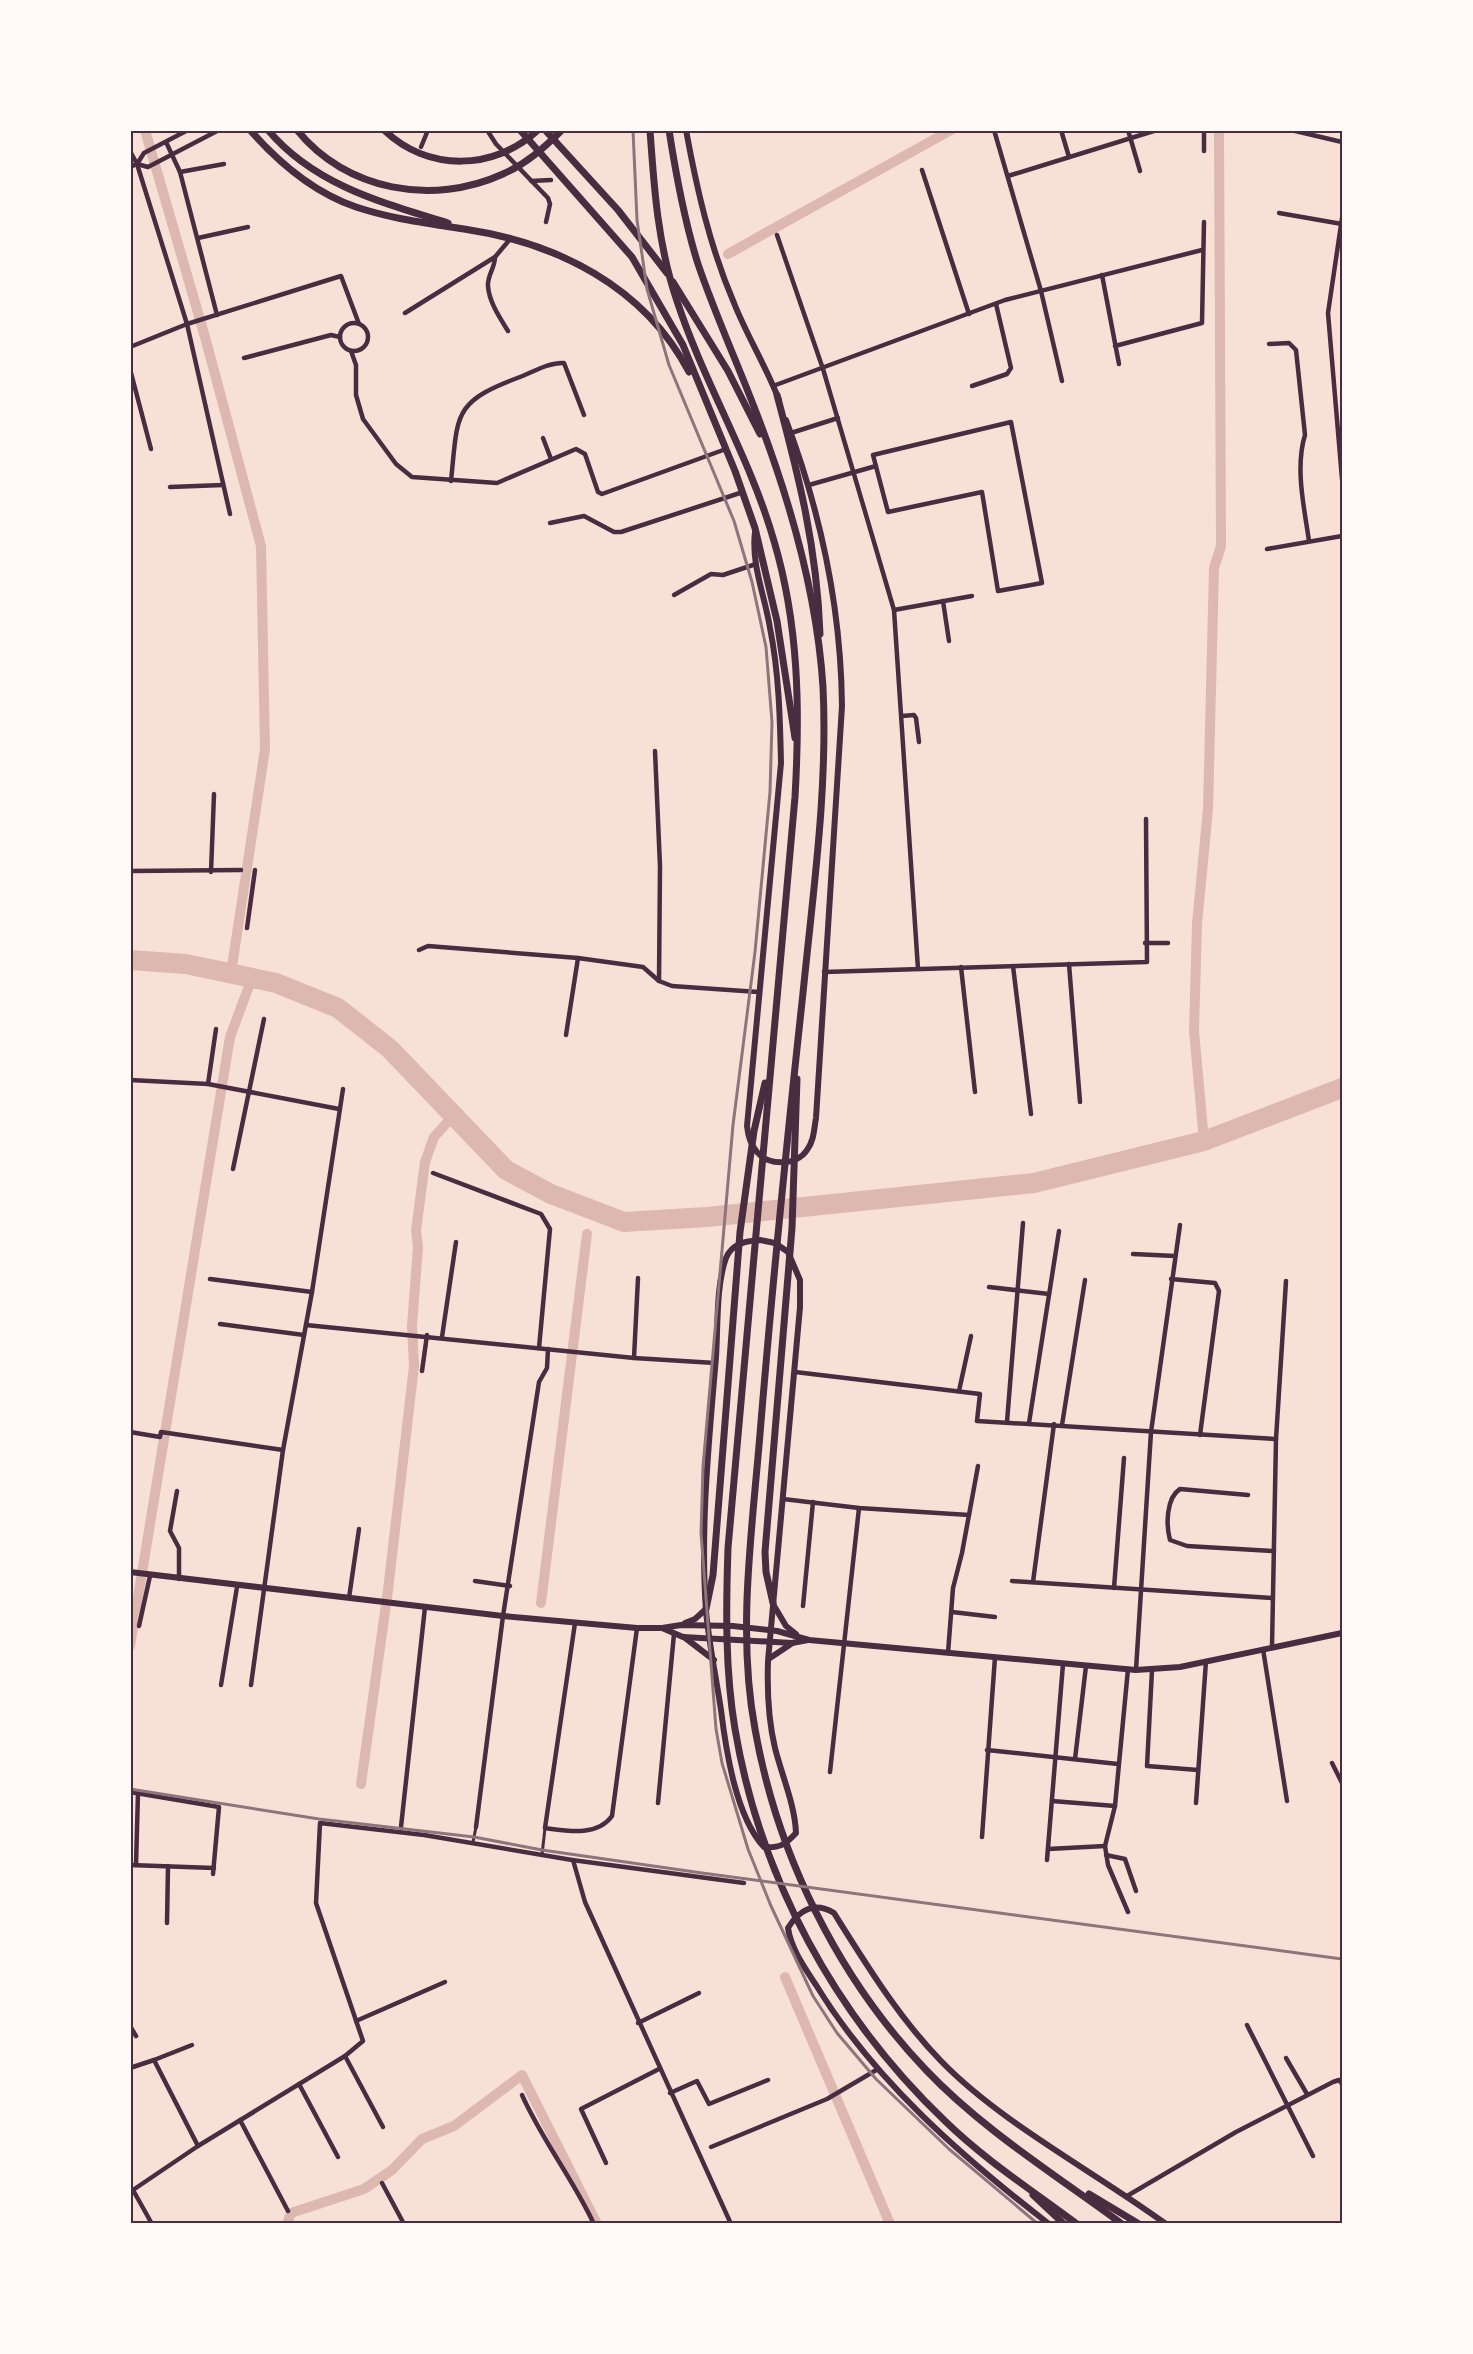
<svg xmlns="http://www.w3.org/2000/svg" width="1473" height="2354" font-family="Rubik,sans-serif">
<style>
.lines{fill:none;stroke-linecap:round;stroke-linejoin:round}
.canal{stroke:#dcb8b0;stroke-width:10}
.river{stroke:#dcb8b0;stroke-width:20}
.pedestrian{stroke:#4a2c40;stroke-width:3}
.minor{stroke:#4a2c40;stroke-width:4.5}
.secondary{stroke:#4a2c40;stroke-width:6}
.primary{stroke:#4a2c40;stroke-width:7}
.rail{stroke:#8f747c;stroke-width:3}
.neatline{fill:none;stroke:#4a2c40;stroke-width:2}
</style>
<rect width="100%" height="100%" fill="#f7e1d7"/>
<g class="lines">
<!-- canal -->
<g class="canal">
<path d="M 145,130 L 205,337 L 261,546 L 265,749 L 231,973"/>
<path d="M 728,254 L 951,130"/>
<path d="M 1204,1141 L 1194,1031 L 1197,924 L 1208,809 L 1214,568 L 1221,546 L 1219,130"/>
<path d="M 541,1603 L 587,1234"/>
<path d="M 130,1646 L 230,1037 L 252,978"/>
<path d="M 361,1784 L 388,1590 L 414,1366 L 412,1326 L 418,1247 L 416,1231 L 425,1162 L 434,1137 L 453,1116"/>
<path d="M 785,1977 L 890,2224"/>
<path d="M 287,2224 L 291,2213 L 364,2189 L 392,2170 L 422,2139 L 454,2126 L 522,2075 L 597,2224"/>
</g>
<!-- river -->
<path class="river" d="M 130,960 L 186,964 L 276,983 L 338,1008 L 390,1049 L 506,1170 L 551,1194 L 624,1222 L 707,1217 L 1034,1183 L 1204,1141 L 1342,1088"/>
<!-- pedestrian -->
<g class="pedestrian">
<path d="M 473,1842 L 476,1827"/>
<path d="M 542,1855 L 545,1828"/>
</g>
<!-- minor -->
<g class="minor">
<path d="M 487,130 L 496,144 L 548,198 L 550,204 L 546,222"/>
<path d="M 994,130 L 1041,291 L 1062,381"/>
<path d="M 1061,130 L 1069,157"/>
<path d="M 1128,130 L 1140,171"/>
<path d="M 1291,130 L 1342,142"/>
<path d="M 166,142 L 180,172 L 217,315"/>
<path d="M 421,147 L 428,130"/>
<path d="M 130,151 L 137,164 L 187,324 L 230,514"/>
<path d="M 1204,151 L 1204,130"/>
<path d="M 137,164 L 148,167 L 219,130"/>
<path d="M 130,167 L 137,164 L 144,153 L 188,130"/>
<path d="M 922,170 L 969,314"/>
<path d="M 180,172 L 224,164"/>
<path d="M 1008,176 L 1157,130"/>
<path d="M 531,181 L 551,180"/>
<path d="M 1279,213 L 1342,224"/>
<path d="M 1342,218 L 1328,313 L 1342,479"/>
<path d="M 777,235 L 823,369 L 894,610 L 918,969"/>
<path d="M 198,238 L 248,227"/>
<path d="M 1102,275 L 1119,364"/>
<path d="M 405,313 L 495,257"/>
<circle cx="354" cy="337" r="14"/>
<path d="M 508,331 C 500,318 489,302 488,286 C 487,276 495,268 495,257 L 511,238"/>
<path d="M 1269,344 L 1289,343 L 1296,350 L 1305,435 C 1295,467 1304,507 1309,541"/>
<path d="M 1115,346 L 1202,323 L 1204,222"/>
<path d="M 130,347 L 187,324 L 341,276 L 359,324"/>
<path d="M 351,351 L 356,365 L 356,395 L 363,419 L 396,464 L 412,477 L 497,483 L 576,449 L 585,454 L 598,492 L 602,494 L 726,449"/>
<path d="M 244,358 L 331,335 L 340,337"/>
<path d="M 130,369 L 151,449"/>
<path d="M 773,386 L 1005,300 L 1202,250"/>
<path d="M 972,386 L 1007,374 L 1011,368 L 996,304"/>
<path d="M 1011,422 L 1042,583 L 998,591 L 982,492 L 888,512 L 873,455 Z"/>
<path d="M 791,433 L 838,418"/>
<path d="M 543,438 L 551,459"/>
<path d="M 451,481 C 458,414 452,402 520,377 C 533,372 550,362 564,363 L 584,415"/>
<path d="M 809,485 L 876,466"/>
<path d="M 170,487 L 223,485"/>
<path d="M 550,523 L 584,516 L 614,532 L 621,532 L 743,492"/>
<path d="M 1267,549 L 1342,536"/>
<path d="M 674,595 L 711,574 L 723,575 L 756,564"/>
<path d="M 943,601 L 949,641"/>
<path d="M 894,610 L 972,596"/>
<path d="M 902,716 L 914,715 L 916,718 L 919,742"/>
<path d="M 655,751 L 660,866 L 659,981"/>
<path d="M 130,871 L 241,870"/>
<path d="M 211,872 L 214,794"/>
<path d="M 247,928 L 255,870"/>
<path d="M 1145,943 L 1168,943"/>
<path d="M 419,950 L 428,946 L 578,958 L 643,967 L 659,981 L 672,986 L 758,992"/>
<path d="M 1069,964 L 1080,1102"/>
<path d="M 1013,966 L 1031,1114"/>
<path d="M 961,967 L 975,1092"/>
<path d="M 824,972 L 1147,962 L 1146,819"/>
<path d="M 566,1035 L 578,958"/>
<path d="M 130,1080 L 208,1084 L 339,1109"/>
<path d="M 208,1084 L 216,1029"/>
<path d="M 233,1169 L 264,1019"/>
<path d="M 433,1173 L 541,1214 L 550,1229 L 539,1348"/>
<path d="M 1133,1254 L 1175,1256"/>
<path d="M 210,1279 L 312,1292"/>
<path d="M 1171,1279 L 1215,1283 L 1219,1291 L 1200,1435"/>
<path d="M 989,1287 L 1049,1294"/>
<path d="M 220,1324 L 304,1335"/>
<path d="M 306,1325 L 634,1358 L 715,1363"/>
<path d="M 442,1337 L 456,1242"/>
<path d="M 634,1358 L 638,1278"/>
<path d="M 422,1371 L 427,1335"/>
<path d="M 795,1372 L 980,1394 L 977,1421 L 1276,1439"/>
<path d="M 959,1391 L 971,1336"/>
<path d="M 1007,1422 L 1023,1223"/>
<path d="M 1029,1423 L 1059,1231"/>
<path d="M 1062,1425 L 1085,1280"/>
<path d="M 130,1432 L 160,1437 L 161,1432 L 283,1450"/>
<path d="M 177,1491 L 170,1531 L 179,1548 L 179,1579"/>
<path d="M 1248,1495 L 1180,1489 C 1166,1498 1166,1525 1170,1540 L 1187,1546 L 1274,1551"/>
<path d="M 783,1499 L 859,1508 L 969,1515"/>
<path d="M 475,1581 L 510,1586"/>
<path d="M 1012,1581 L 1272,1598"/>
<path d="M 1033,1582 L 1054,1424"/>
<path d="M 1114,1588 L 1124,1458"/>
<path d="M 349,1598 L 359,1529"/>
<path d="M 803,1606 L 813,1502"/>
<path d="M 952,1612 L 995,1617"/>
<path d="M 575,1623 L 545,1828 C 567,1831 597,1837 612,1816 L 637,1628"/>
<path d="M 139,1626 L 150,1576"/>
<path d="M 1272,1647 L 1276,1439 L 1286,1281"/>
<path d="M 1263,1649 L 1287,1801"/>
<path d="M 948,1653 L 953,1588 L 962,1553 L 978,1466"/>
<path d="M 1136,1670 L 1151,1432 L 1180,1225"/>
<path d="M 1152,1670 L 1147,1766 L 1198,1770"/>
<path d="M 221,1685 L 237,1587"/>
<path d="M 251,1685 L 283,1450 L 312,1292 L 343,1089"/>
<path d="M 987,1750 L 1118,1764"/>
<path d="M 1075,1759 L 1086,1666"/>
<path d="M 1332,1763 L 1342,1783"/>
<path d="M 830,1772 L 859,1508"/>
<path d="M 130,1792 L 219,1807 L 213,1874"/>
<path d="M 1052,1801 L 1115,1806"/>
<path d="M 658,1803 L 674,1634"/>
<path d="M 1196,1803 L 1206,1661"/>
<path d="M 401,1827 L 425,1607"/>
<path d="M 476,1827 L 503,1616 L 539,1382 L 547,1368 L 548,1349"/>
<path d="M 982,1837 L 995,1657"/>
<path d="M 1048,1849 L 1105,1846"/>
<path d="M 1106,1855 L 1125,1859 L 1136,1891"/>
<path d="M 573,1860 L 585,1902 L 731,2224"/>
<path d="M 1047,1860 L 1063,1664"/>
<path d="M 130,1865 L 214,1868"/>
<path d="M 136,1865 L 138,1793"/>
<path d="M 1128,1912 L 1108,1865 L 1105,1846 L 1115,1806 L 1128,1669"/>
<path d="M 167,1923 L 168,1866"/>
<path d="M 356,2021 L 445,1982"/>
<path d="M 638,2023 L 699,1993"/>
<path d="M 1247,2025 L 1313,2156"/>
<path d="M 130,2026 L 136,2036"/>
<path d="M 192,2045 L 154,2060 L 198,2146"/>
<path d="M 345,2056 L 383,2127"/>
<path d="M 1286,2058 L 1307,2094"/>
<path d="M 130,2068 L 154,2060"/>
<path d="M 299,2084 L 338,2157"/>
<path d="M 670,2093 L 697,2081 L 709,2104 L 768,2080"/>
<path d="M 522,2095 C 542,2140 573,2179 594,2224"/>
<path d="M 240,2120 L 288,2211"/>
<path d="M 711,2147 L 827,2099 L 878,2069"/>
<path d="M 606,2163 L 581,2109 L 659,2069"/>
<path d="M 382,2183 L 404,2224"/>
<path d="M 133,2190 L 152,2224"/>
<path d="M 130,2192 L 198,2146 L 345,2056 L 363,2041 L 316,1903 L 320,1823 L 424,1835 L 572,1860 L 744,1883"/>
<path d="M 1127,2196 L 1236,2132 L 1333,2082 L 1339,2080 L 1342,2084"/>
</g>
<!-- secondary -->
<g class="secondary">
<path d="M 686,130 C 697,190 710,247 734,303 C 747,336 766,366 779,400"/>
<path d="M 755,532 C 751,565 765,596 770,628 C 779,673 780,718 781,763 L 747,1126 C 748,1136 750,1144 757,1152 C 768,1166 797,1166 807,1150 C 814,1141 814,1129 816,1118 L 842,706 C 841,606 821,513 786,420"/>
<path d="M 760,1240 L 775,1243 L 788,1252 L 800,1280 L 800,1307 L 768,1661 C 767,1691 768,1719 775,1748 C 782,1776 795,1805 796,1833 C 785,1845 780,1848 764,1847 C 736,1817 726,1751 721,1710 C 716,1677 709,1644 706,1611 C 700,1527 709,1441 716,1357 C 718,1327 716,1285 726,1258 C 732,1243 747,1241 760,1240 Z"/>
<path d="M 130,1572 L 503,1616 L 637,1628 L 662,1628 L 681,1625 L 733,1626 L 777,1631 L 809,1640 L 1136,1670 L 1180,1667 L 1342,1633"/>
<path d="M 773,1604 L 786,1626 L 796,1634"/>
<path d="M 685,1623 L 695,1619 L 706,1609"/>
<path d="M 662,1628 L 683,1637 L 792,1643 L 808,1640"/>
<path d="M 684,1637 L 714,1660"/>
<path d="M 770,1658 L 791,1644"/>
<path d="M 1049,2224 C 961,2156 874,2080 816,1985 C 805,1968 791,1949 788,1928 C 799,1910 814,1901 834,1913 C 866,1964 899,2018 941,2061 C 1001,2123 1095,2172 1166,2224"/>
</g>
<!-- primary -->
<g class="primary">
<path d="M 250,130 C 279,163 315,193 356,207 C 392,219 427,223 464,229 C 557,243 644,286 689,372"/>
<path d="M 268,130 C 314,185 383,203 448,223"/>
<path d="M 297,130 C 346,191 433,206 503,174 C 526,164 544,148 562,130"/>
<path d="M 384,130 C 428,172 494,171 538,130"/>
<path d="M 520,130 L 632,257 L 683,345 L 735,471 L 755,528 L 777,621 L 795,738"/>
<path d="M 545,130 L 618,210 L 667,273"/>
<path d="M 650,130 C 654,188 658,246 677,301 C 704,383 750,457 774,541 C 799,625 800,710 795,797 L 728,1548 C 726,1608 725,1670 735,1729 C 760,1878 836,2017 945,2121 C 985,2160 1033,2191 1077,2224"/>
<path d="M 669,130 C 676,175 684,220 698,264 C 715,314 737,362 756,412 C 790,500 817,593 823,687 C 828,789 813,892 803,993 C 787,1140 772,1287 760,1434 C 752,1531 737,1633 755,1729 C 777,1854 838,1978 926,2070 C 983,2130 1056,2175 1122,2224"/>
<path d="M 673,282 L 728,371 L 760,434"/>
<path d="M 777,395 C 799,477 817,548 820,634"/>
<path d="M 773,1603 L 766,1572 L 765,1552 L 792,1228 L 797,1079"/>
<path d="M 706,1609 L 713,1575 L 740,1232 L 754,1131 L 765,1083"/>
<path d="M 1089,2194 L 1139,2224"/>
<path d="M 1033,2195 L 1064,2224"/>
</g>
<!-- rail -->
<g class="rail">
<path d="M 633,130 L 637,220 L 647,289 L 669,365 L 734,521 L 752,582 L 766,647 L 772,722 L 770,792 L 755,952 L 733,1125 L 703,1467 L 701,1533 L 716,1729 L 722,1763 L 748,1849 L 771,1906 L 813,1996 L 837,2033 L 876,2079 L 949,2149 L 1038,2224"/>
<path d="M 130,1789 L 319,1819 L 474,1837 L 542,1850 L 702,1873 L 1342,1959"/>
</g>
</g>
<!-- border -->
<rect width="1473" height="2354" fill="none" stroke="#fffaf5" stroke-width="264"/>
<rect x="132" y="132" width="1209" height="2090" class="neatline"/>
</svg>
